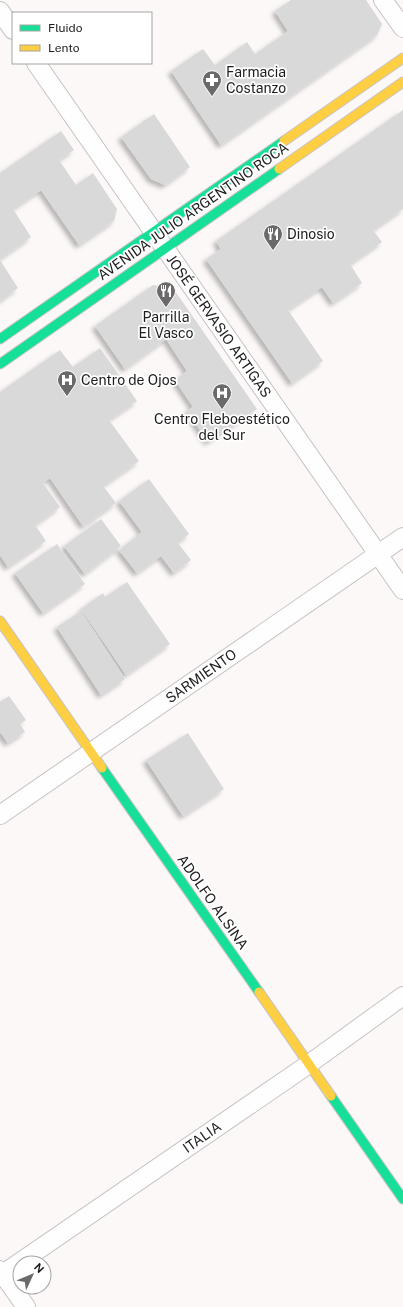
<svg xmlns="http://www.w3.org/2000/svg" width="403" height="1307" font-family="'Public Sans',sans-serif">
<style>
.building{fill:#d9d9d9;filter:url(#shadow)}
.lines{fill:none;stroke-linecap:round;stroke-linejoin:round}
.street-casing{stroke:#c6c3c2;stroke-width:20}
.fast-casing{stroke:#c6c3c2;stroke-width:11}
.slow-casing{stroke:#c6c3c2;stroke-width:11}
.street{stroke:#fffefe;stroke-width:18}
.fast{stroke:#16e098;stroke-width:9}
.slow{stroke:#ffcf43;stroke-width:9}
.labels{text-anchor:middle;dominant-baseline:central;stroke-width:3.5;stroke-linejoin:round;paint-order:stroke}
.poi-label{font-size:14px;fill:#1e1c1c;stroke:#fff;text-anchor:start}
.street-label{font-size:14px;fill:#1e1c1c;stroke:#fff}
</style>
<defs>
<filter id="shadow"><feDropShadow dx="-3.5" dy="3.5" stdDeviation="2" flood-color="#0004"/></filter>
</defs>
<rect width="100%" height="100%" fill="#fcf8f8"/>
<!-- building -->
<g class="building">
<path d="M 291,0 L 366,0 L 382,24 L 377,35 L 221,145 L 171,71 L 203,49 L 215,65 L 247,42 L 255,54 L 288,31 L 275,11 Z"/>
<path d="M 403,110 L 403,209 L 373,230 L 382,242 L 350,264 L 362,283 L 333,303 L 322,287 L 288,310 L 323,361 L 292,383 L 206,259 L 221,249 L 216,241 Z"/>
<path d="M 154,114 L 190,167 L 165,185 L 151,179 L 121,137 Z"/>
<path d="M 61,131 L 74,150 L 59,160 L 76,185 L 93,173 L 117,209 L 114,221 L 79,245 L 41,190 L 13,209 L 31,237 L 0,259 L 0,173 Z"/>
<path d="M 0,260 L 18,288 L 0,301 Z"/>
<path d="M 153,285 L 173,288 L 257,409 L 208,442 L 187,411 L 193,407 L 175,380 L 187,371 L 166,339 L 125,369 L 95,326 Z"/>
<path d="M 100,348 L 137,401 L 109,420 L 139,461 L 103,486 L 116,503 L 83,526 L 50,478 L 43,483 L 60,507 L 35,525 L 46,541 L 8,567 L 0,555 L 0,392 L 60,350 L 73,367 Z"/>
<path d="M 149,479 L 189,534 L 178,543 L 191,560 L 174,573 L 161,556 L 137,573 L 119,550 L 142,532 L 119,501 Z"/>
<path d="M 101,519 L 121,546 L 85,574 L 64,546 Z"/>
<path d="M 57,544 L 85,584 L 43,613 L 15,573 Z"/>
<path d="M 127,582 L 170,644 L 126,675 L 81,609 L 103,593 L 105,597 Z"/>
<path d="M 81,611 L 125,679 L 101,695 L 57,627 Z"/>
<path d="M 9,696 L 26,720 L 20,724 L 25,732 L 8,743 L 0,732 L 0,702 Z"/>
<path d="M 188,733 L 224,789 L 183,816 L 146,760 Z"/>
</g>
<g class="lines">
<defs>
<g id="street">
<path d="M 383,0 L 403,28"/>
<path d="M 0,11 L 13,30"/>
<path d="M 36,63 L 403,590"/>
<path d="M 0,815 L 403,537"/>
<path d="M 0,1270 L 26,1307"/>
<path d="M 0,1276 L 309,1064 L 403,996"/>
</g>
<g id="fast">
<path d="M 0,339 L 284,141"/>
<path d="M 0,364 L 279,169"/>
<path d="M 102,768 L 259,992"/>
<path d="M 331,1096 L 403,1199"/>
</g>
<g id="slow">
<path d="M 284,141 L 403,58"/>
<path d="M 279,169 L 403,82"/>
<path d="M 0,621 L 102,768"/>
<path d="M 259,992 L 331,1096"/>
</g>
</defs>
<!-- street casing -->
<use href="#street" class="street-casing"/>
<!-- fast casing -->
<use href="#fast" class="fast-casing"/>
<!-- slow casing -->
<use href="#slow" class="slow-casing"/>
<!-- street -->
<use href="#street" class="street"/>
<!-- fast -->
<use href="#fast" class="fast"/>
<!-- slow -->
<use href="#slow" class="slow"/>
</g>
<!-- icons -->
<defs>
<symbol id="pharmacy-pin" viewBox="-11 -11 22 30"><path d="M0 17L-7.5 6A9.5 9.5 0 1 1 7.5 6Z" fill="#6c6969" stroke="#fff"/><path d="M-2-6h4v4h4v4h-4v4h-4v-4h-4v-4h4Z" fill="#fff"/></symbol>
<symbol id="restaurant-pin" viewBox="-11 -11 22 30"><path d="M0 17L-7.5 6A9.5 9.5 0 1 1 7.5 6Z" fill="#6c6969" stroke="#fff"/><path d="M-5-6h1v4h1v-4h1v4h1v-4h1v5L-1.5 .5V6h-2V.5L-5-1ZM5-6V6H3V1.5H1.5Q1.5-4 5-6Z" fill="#fff"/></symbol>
<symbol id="hospital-pin" viewBox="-11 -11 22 30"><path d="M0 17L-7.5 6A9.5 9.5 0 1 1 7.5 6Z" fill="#6c6969" stroke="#fff"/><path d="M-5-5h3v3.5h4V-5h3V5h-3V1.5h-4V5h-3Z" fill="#fff"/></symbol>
</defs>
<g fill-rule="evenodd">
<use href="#pharmacy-pin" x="201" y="69" width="22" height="30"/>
<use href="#restaurant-pin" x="262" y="223" width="22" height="30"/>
<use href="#restaurant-pin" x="155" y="280" width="22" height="30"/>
<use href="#hospital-pin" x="56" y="369" width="22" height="30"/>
<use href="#hospital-pin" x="211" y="382" width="22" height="30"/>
</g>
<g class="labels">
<!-- poi labels -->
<g class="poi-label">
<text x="226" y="72">Farmacia<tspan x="226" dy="16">Costanzo</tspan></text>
<text x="287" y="234">Dinosio</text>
<text x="166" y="317" text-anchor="middle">Parrilla<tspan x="166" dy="16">El Vasco</tspan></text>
<text x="81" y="380">Centro de Ojos</text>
<text x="222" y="419" text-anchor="middle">Centro Fleboestético<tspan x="222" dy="16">del Sur</tspan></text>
</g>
<!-- street labels -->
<g class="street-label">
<text transform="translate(193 211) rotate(-35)">AVENIDA JULIO ARGENTINO ROCA</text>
<text transform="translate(219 326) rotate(55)">JOSÉ GERVASIO ARTIGAS</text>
<text transform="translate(201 676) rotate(-35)">SARMIENTO</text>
<text transform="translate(213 902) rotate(55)">ADOLFO ALSINA</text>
<text transform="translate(202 1137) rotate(-35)">ITALIA</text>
</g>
</g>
<!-- legend -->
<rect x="12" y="12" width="140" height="52" fill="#ffffff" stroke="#a5a4a4"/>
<rect x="20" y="25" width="20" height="6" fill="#16e098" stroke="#a5a4a4"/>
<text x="48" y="32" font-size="12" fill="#1e1c1c">Fluido</text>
<rect x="20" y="45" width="20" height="6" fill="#ffcf43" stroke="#a5a4a4"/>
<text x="48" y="52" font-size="12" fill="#1e1c1c">Lento</text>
<!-- north arrow -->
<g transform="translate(32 1275) rotate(46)"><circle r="19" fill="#ffffff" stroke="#a5a4a4"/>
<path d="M0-3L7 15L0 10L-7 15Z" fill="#6c6969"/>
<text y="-6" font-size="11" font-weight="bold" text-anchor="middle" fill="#1e1c1c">N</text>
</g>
</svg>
